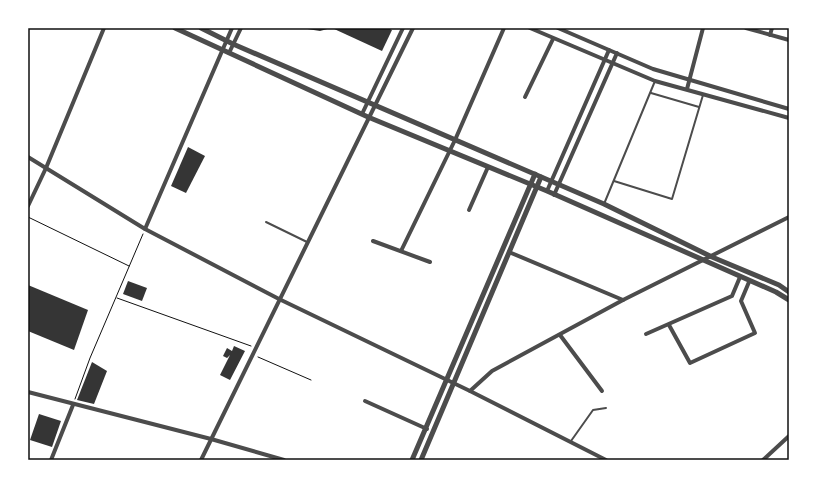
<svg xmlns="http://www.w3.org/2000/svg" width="817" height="488" font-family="'Open Sans',sans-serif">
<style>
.building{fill:#353535}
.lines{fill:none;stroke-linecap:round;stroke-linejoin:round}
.path{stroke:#111;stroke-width:1}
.service{stroke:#4c4c4c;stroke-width:2}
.minor{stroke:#4c4c4c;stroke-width:4}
.tertiary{stroke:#4c4c4c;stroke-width:5}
.neatline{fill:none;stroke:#111;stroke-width:1.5}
</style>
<rect width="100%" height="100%" fill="#fff"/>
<!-- building -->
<g class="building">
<path d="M 301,28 L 331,28 L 320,31 Z"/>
<path d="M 332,28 L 388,28 L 392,30 L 382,51 Z"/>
<path d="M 188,147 L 205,156 L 186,193 L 171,186 Z"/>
<path d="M 128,281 L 147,288 L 142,301 L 123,294 Z"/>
<path d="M 28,285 L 88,310 L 74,350 L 28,331 Z"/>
<path d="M 234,346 L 245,351 L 230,380 L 220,375 L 230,355 L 227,358 L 223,356 L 227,348 L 232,351 Z"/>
<path d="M 92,362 L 107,371 L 94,404 L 77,400 Z"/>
<path d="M 39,414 L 61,421 L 52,447 L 30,440 Z"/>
</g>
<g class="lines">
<!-- path -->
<g class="path">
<path d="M 28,217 L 129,266"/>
<path d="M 117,298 L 251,346"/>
<path d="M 258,357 L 311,380"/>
<path d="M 75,399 L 90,358 L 143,234"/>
</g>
<!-- service -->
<g class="service">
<path d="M 651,93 L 699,107"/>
<path d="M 614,181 L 672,199 L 703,95"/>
<path d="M 604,204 L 655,81"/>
<path d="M 266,222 L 307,242"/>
<path d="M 571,441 L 593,410 L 606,408"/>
</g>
<!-- minor -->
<g class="minor">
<path d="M 530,28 L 655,81 L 789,118"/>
<path d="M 558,28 L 653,69 L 789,109"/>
<path d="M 746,28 L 789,40"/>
<path d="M 770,35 L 772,28"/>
<path d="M 229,53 L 241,28"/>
<path d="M 687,89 L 703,28"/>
<path d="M 525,97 L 553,39"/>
<path d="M 362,114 L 403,28"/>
<path d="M 28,157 L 145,229 L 279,299 L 470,391 L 606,460"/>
<path d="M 547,191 L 609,50"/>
<path d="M 554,195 L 617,53"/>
<path d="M 28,206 L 46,168 L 104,28"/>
<path d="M 469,210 L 488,167"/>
<path d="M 145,229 L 232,28"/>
<path d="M 373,241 L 430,262"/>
<path d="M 401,251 L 455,140 L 504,28"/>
<path d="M 509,252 L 623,300"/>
<path d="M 669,325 L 690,363 L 755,333 L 741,301 L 749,282"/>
<path d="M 646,334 L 732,296 L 740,277"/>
<path d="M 560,335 L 602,391"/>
<path d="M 470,391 L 492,371 L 623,300 L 789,217"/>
<path d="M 28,392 L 211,439 L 284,460"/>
<path d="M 365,401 L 427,429"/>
<path d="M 51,460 L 73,405"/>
<path d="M 201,460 L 413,28"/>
<path d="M 763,460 L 789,436"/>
</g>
<!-- tertiary -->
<g class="tertiary">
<path d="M 175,28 L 368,117 L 547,191 L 776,292 L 789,300"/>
<path d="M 201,28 L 233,44 L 604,204 L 712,257 L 779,285 L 789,292"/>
<path d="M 412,460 L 535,174"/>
<path d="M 421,460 L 541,177"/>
</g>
</g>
<!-- border -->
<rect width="817" height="488" fill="none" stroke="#ffffff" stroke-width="58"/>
<rect x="29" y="29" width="759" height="430" class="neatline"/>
</svg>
